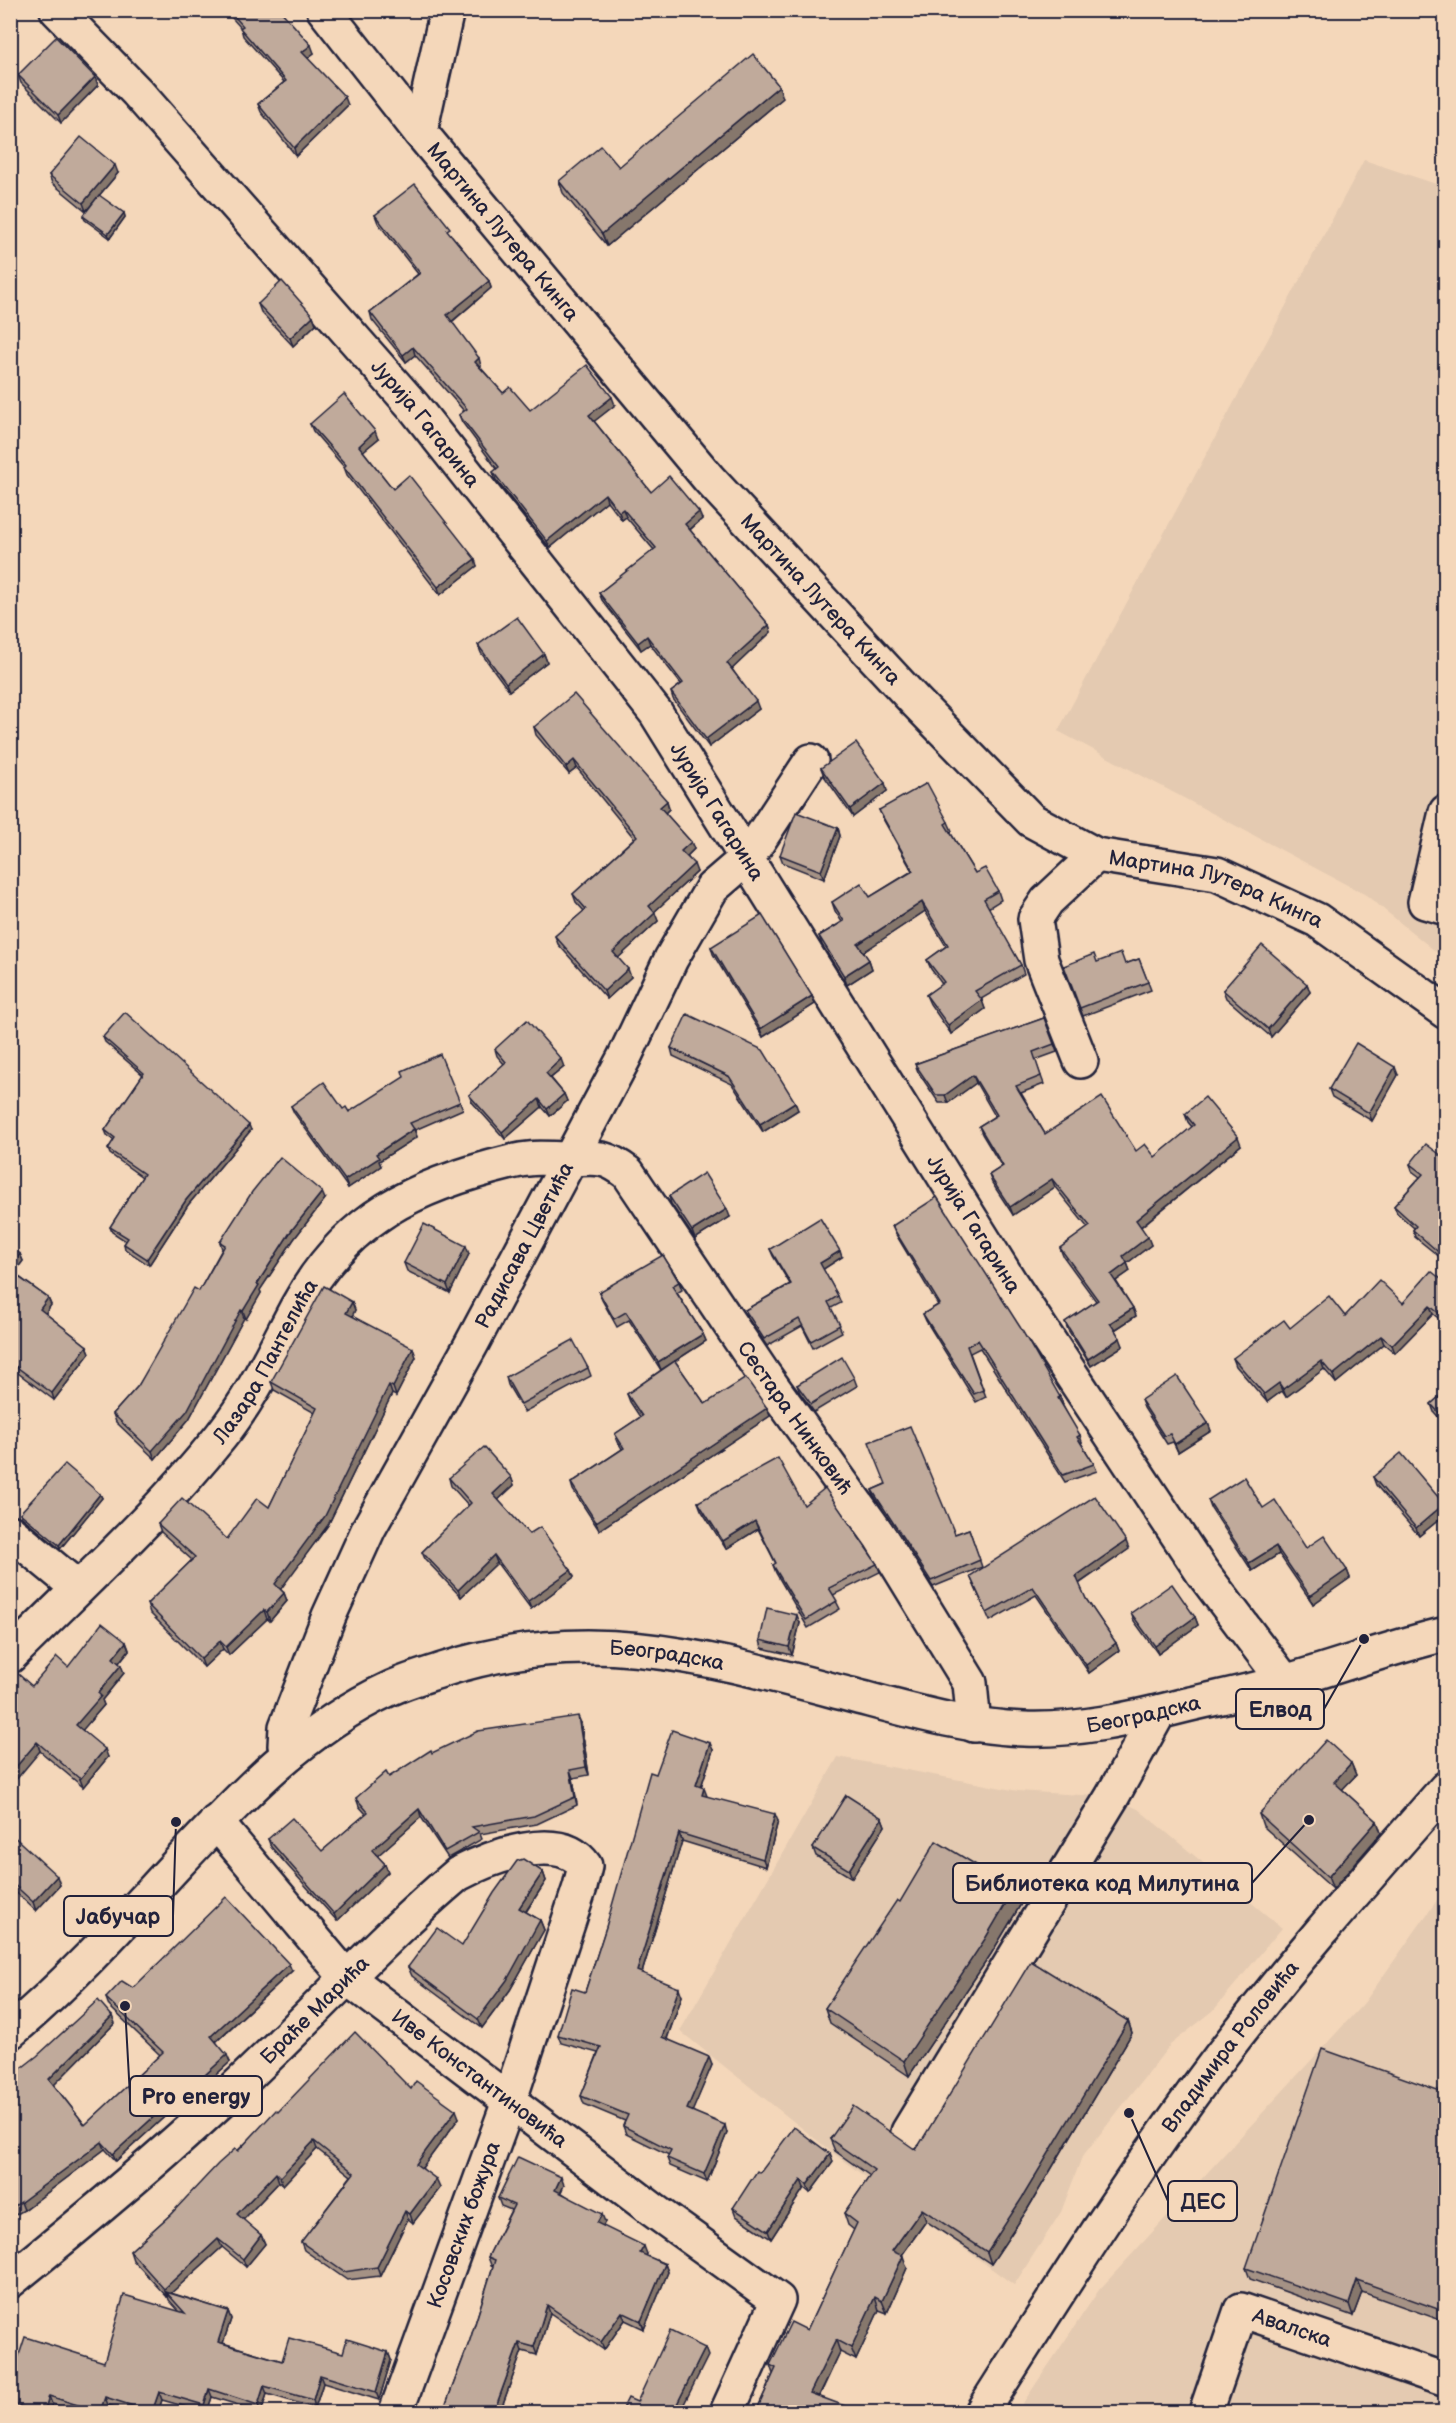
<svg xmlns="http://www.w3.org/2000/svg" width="1456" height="2423" font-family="'Balsamiq Sans',sans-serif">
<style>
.built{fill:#e4cab1}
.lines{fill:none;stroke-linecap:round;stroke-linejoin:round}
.minor-casing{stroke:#22223b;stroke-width:38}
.major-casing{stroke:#22223b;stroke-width:38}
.minor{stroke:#f4d7ba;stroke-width:33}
.major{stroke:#f4d7ba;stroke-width:33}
.wall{fill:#a59285;stroke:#22223b;stroke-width:1.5}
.shaded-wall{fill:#86776c;stroke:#22223b;stroke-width:1.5}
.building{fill:#c0aa9b;stroke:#22223b;stroke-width:1.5}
.labels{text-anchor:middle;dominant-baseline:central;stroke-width:6;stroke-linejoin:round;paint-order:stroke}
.street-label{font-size:21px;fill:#22223b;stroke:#f4d7ba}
.leader{fill:none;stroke:#22223b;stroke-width:2}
.callout-dot{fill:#22223b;stroke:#f4d7ba;stroke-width:2}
.callout{fill:#f4d7ba;stroke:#22223b;stroke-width:2}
.callout-label{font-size:22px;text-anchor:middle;font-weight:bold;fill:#22223b}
</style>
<rect width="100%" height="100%" fill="#f4d7ba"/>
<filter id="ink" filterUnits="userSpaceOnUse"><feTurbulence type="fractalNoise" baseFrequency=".0167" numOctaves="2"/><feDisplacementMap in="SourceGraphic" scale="12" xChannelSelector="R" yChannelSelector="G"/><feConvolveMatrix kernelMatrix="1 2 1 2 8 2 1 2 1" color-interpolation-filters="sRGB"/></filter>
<g filter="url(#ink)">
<!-- built -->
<g class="built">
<path d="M 1364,160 L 1445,187 L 1445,959 L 1366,895 L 1058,731 Z"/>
<path d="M 838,1757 L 1018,1791 L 1112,1797 L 1138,1809 L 1282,1928 L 1213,2011 L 1170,2045 L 1082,2157 L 1061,2212 L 1014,2285 L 838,2157 L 680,2031 Z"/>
<path d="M 1445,1889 L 1445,2412 L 1017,2412 L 1099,2290 L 1364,2003 Z"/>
</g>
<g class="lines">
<defs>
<g id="minor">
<path id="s1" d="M 57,10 L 137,92 L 414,407 L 656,713 L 1010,1282 L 1202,1572 L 1285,1682"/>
<path id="s2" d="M 324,10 L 420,132 L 709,479 L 915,701 L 1031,820 L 1096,855 L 1217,874 L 1317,920 L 1446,1012"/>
<path d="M 420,132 L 447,10"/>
<path d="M 1446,812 L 1425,902 L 1446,908"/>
<path d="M 1081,1061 L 1041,960 L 1035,919 L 1047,901 L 1096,855"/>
<path d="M 10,1532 L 78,1588"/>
<path id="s3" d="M 10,1656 C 82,1584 158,1515 221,1436 C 253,1396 273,1352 297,1307 C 346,1217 416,1185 511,1162 C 533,1156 548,1159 570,1159 C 598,1158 604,1155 628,1173 L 762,1372 L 881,1538 L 970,1683 L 974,1725"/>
<path id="s4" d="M 290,1753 L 285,1746 L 286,1727 L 329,1616 L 369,1528 L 471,1345 L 624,1058 L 671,959 L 712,888 L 748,857 L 811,761"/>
<path id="s5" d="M 216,1822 L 346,1977 L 653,2210 L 778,2300 L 727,2412"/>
<path id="s6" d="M 10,2032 C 72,1980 125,1920 180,1861 C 241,1796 306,1727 389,1689 C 406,1681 424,1676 442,1670 C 588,1622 709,1658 851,1695 C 908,1710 965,1727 1024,1729 C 1077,1731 1131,1719 1182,1706 C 1216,1698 1250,1691 1284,1682 C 1338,1667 1391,1647 1446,1634"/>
<path d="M 908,2132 L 1112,1797 L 1159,1712"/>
<path id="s7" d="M 10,2281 C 82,2223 153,2164 221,2101 C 302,2027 374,1945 458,1874 C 489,1858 560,1829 585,1866 L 580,1887 L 510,2099 L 396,2412"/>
<path id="s8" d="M 1206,2412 L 1241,2310 L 1446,2380"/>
</g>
<g id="major">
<path id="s9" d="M 982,2412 C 1054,2299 1125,2185 1205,2077 C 1280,1976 1363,1882 1446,1788"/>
</g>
</defs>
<!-- minor casing -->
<use href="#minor" class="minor-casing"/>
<!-- major casing -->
<use href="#major" class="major-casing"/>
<!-- minor -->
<use href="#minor" class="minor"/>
<!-- major -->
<use href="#major" class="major"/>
</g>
<!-- wall -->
<g class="wall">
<path d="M 225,10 L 280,10 L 314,53 L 307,58 L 348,105 L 296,156 L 261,112 L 258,104 L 284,82 L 243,36 L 241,28 Z"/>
<path d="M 18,75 L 95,77 L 98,85 L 61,123 L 21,83 Z"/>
<path d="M 783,98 L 607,246 L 563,193 L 559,181 L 619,167 Z"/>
<path d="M 118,173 L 86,211 L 52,183 L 49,175 Z"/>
<path d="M 124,213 L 125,217 L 110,238 L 85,220 L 83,216 Z"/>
<path d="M 375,215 L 452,236 L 489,281 L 491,288 L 452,322 L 481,366 L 480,367 L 503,393 L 530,410 L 615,405 L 594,421 L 651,492 L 702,519 L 690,530 L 769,625 L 771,632 L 732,669 L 759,709 L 709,747 L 673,699 L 671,692 L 681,684 L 650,644 L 641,650 L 602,600 L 599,593 L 654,550 L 626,517 L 622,520 L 607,501 L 550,548 L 496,480 L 493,472 L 497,469 L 462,422 L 459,415 L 464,411 L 415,355 L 406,362 L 372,320 L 370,312 L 418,274 L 378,223 Z"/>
<path d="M 258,304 L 313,316 L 316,324 L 293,346 L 261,312 Z"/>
<path d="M 310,424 L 378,439 L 363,451 L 393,489 L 477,566 L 440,595 L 347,475 L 344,467 L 313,431 Z"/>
<path d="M 478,645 L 544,654 L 547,662 L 509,691 L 481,653 Z"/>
<path d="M 534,727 L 667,801 L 669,809 L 665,813 L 691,842 L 694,849 L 687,856 L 697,872 L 654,912 L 658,921 L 618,958 L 631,977 L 607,999 L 558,944 L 555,936 L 584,911 L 576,902 L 573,894 L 634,838 L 577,768 L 569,774 L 536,735 Z"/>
<path d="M 821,768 L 887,791 L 853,817 L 824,776 Z"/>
<path d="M 879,810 L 948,822 L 952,831 L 950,832 L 975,873 L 998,891 L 1001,900 L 988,908 L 1021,965 L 1024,974 L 981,999 L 985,1009 L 951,1034 L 930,1004 L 926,995 L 942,984 L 931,969 L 927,960 L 946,946 L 925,911 L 863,952 L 869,960 L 872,969 L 847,985 L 822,945 L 819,936 L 842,922 L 835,911 L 832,902 L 870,897 L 912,871 L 883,819 Z"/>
<path d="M 838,828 L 840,836 L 824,879 L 783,863 L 780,855 Z"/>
<path d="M 711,947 L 812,996 L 815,1004 L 763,1037 L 713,954 Z"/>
<path d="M 1139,959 L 1151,990 L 1083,1016 L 1064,966 L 1097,962 L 1125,964 Z"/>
<path d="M 1307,984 L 1310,992 L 1271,1037 L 1226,998 L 1223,990 Z"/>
<path d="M 1044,1018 L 1057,1052 L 1035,1060 L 1044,1084 L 1021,1093 L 1045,1134 L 1136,1151 L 1155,1157 L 1192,1127 L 1188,1122 L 1185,1114 L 1241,1145 L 1141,1227 L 1151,1245 L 1127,1263 L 1130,1271 L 1116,1281 L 1133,1308 L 1136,1316 L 1115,1330 L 1123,1346 L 1091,1366 L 1068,1330 L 1065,1322 L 1096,1301 L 1063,1256 L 1060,1248 L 1088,1228 L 1055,1187 L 1013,1215 L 992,1183 L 989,1175 L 1002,1167 L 982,1134 L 979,1126 L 995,1116 L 976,1083 L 948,1103 L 939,1103 L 918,1072 L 915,1064 Z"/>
<path d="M 103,1037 L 251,1130 L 188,1205 L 149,1265 L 125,1249 L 124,1244 L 126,1241 L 112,1232 L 110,1227 L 142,1177 L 110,1154 L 108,1149 L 114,1140 L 107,1135 L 105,1130 L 143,1075 L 105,1042 Z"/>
<path d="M 671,1048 L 798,1110 L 763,1132 L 732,1084 L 673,1056 Z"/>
<path d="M 495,1049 L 564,1067 L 551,1078 L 564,1094 L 567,1101 L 550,1116 L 542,1107 L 505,1139 L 472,1102 L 469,1095 L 504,1064 L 497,1056 Z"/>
<path d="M 1398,1075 L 1372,1121 L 1332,1097 L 1329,1089 Z"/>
<path d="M 460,1102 L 463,1109 L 415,1130 L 417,1137 L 379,1161 L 381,1166 L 348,1188 L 294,1113 L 291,1106 L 343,1109 L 349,1112 Z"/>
<path d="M 1446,1159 L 1446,1262 L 1415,1237 L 1413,1230 L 1414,1228 L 1397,1213 L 1394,1206 L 1420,1177 L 1412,1171 L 1410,1164 Z"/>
<path d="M 669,1196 L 730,1217 L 695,1239 L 671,1204 Z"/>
<path d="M 325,1199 L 294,1239 L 260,1290 L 261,1293 L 246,1319 L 244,1318 L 189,1419 L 155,1459 L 116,1422 L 113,1414 L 138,1386 L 199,1291 L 222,1249 L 220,1242 Z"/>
<path d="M 892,1226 L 1060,1397 L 1063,1404 L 1062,1404 L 1082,1442 L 1081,1443 L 1094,1464 L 1097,1471 L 1065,1482 L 980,1348 L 970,1353 L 986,1397 L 976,1402 L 926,1321 L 923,1314 L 938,1305 L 895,1233 Z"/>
<path d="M 10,1246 L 20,1254 L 23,1261 L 14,1273 L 48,1298 L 51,1305 L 45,1313 L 87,1346 L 90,1353 L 54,1400 L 10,1367 Z"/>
<path d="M 770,1249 L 842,1257 L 823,1269 L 838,1296 L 841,1303 L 831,1308 L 842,1332 L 813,1348 L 802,1326 L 767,1346 L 747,1317 L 745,1310 L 790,1284 L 773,1256 Z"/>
<path d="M 469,1254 L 450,1293 L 407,1271 L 404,1263 Z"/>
<path d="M 679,1282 L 682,1290 L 677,1293 L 703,1334 L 706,1341 L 675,1361 L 705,1404 L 770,1416 L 599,1530 L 573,1490 L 571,1483 L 622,1449 L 618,1442 L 615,1434 L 640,1417 L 630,1402 L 627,1394 L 661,1370 L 629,1320 L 617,1327 L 602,1300 L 599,1292 Z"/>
<path d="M 1446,1283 L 1446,1324 L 1433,1314 L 1395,1353 L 1384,1344 L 1336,1383 L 1324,1369 L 1286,1397 L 1282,1391 L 1267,1402 L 1236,1366 L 1233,1358 L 1290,1328 L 1403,1303 Z"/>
<path d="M 352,1302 L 355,1310 L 352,1316 L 416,1357 L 396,1396 L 392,1394 L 328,1525 L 280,1589 L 284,1593 L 287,1601 L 270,1621 L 267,1619 L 229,1655 L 223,1649 L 204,1667 L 150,1613 L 147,1604 L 192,1560 L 161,1532 L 158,1524 L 227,1539 L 269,1507 L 315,1413 L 274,1390 L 271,1382 Z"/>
<path d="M 588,1368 L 591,1376 L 524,1412 L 508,1385 L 506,1377 Z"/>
<path d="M 854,1378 L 857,1386 L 814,1412 L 800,1393 L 797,1385 Z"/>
<path d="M 1446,1391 L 1446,1425 L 1434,1412 L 1431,1404 Z"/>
<path d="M 1141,1400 L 1208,1423 L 1211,1431 L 1178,1452 L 1173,1442 L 1167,1444 L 1144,1408 Z"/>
<path d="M 511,1477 L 514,1485 L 498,1500 L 529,1534 L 571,1570 L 574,1577 L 531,1609 L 497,1563 L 461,1597 L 425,1559 L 422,1552 L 469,1506 L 451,1486 L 449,1478 Z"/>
<path d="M 1373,1477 L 1444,1504 L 1446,1507 L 1446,1514 L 1419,1536 L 1376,1485 Z"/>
<path d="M 885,1484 L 955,1534 L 969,1529 L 982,1567 L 933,1587 L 874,1496 L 872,1490 Z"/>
<path d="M 100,1494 L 102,1498 L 60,1549 L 22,1517 L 20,1513 Z"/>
<path d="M 1208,1500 L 1263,1508 L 1306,1548 L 1347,1570 L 1350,1578 L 1313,1604 L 1279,1554 L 1252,1571 L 1211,1508 Z"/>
<path d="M 698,1502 L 804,1505 L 877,1564 L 880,1572 L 833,1595 L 840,1609 L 808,1628 L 776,1573 L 773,1565 L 776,1564 L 758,1529 L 726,1549 L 701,1510 Z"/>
<path d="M 1129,1549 L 1079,1584 L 1086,1599 L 1116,1643 L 1119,1651 L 1089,1673 L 1036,1595 L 990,1621 L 970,1576 Z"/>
<path d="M 1131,1613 L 1195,1617 L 1198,1625 L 1158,1654 L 1134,1621 Z"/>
<path d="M 800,1623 L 792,1655 L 762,1648 L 760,1640 Z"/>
<path d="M 126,1642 L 129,1650 L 119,1663 L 124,1673 L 102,1700 L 104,1705 L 82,1730 L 108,1757 L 83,1787 L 40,1751 L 13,1677 L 32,1686 L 68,1667 Z"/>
<path d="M 581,1723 L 589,1775 L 573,1778 L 577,1805 L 537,1824 L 480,1834 L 482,1839 L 448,1858 L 421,1817 L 377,1856 L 385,1864 L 388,1872 L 337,1921 L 271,1847 L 268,1839 L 322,1851 L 366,1814 L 359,1806 L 356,1798 L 389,1777 L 432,1753 Z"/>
<path d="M 713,1750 L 701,1787 L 707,1797 L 778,1821 L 766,1867 L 682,1841 L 642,1973 L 682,1996 L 667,2039 L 712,2065 L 692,2111 L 727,2133 L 707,2182 L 670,2166 L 667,2158 L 669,2155 L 626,2134 L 623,2126 L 625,2121 L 584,2104 L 581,2096 L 598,2053 L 561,2043 L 558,2035 L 585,1992 L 656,1774 Z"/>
<path d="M 1351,1763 L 1356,1775 L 1342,1789 L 1377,1821 L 1381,1833 L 1333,1889 L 1263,1826 L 1259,1814 Z"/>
<path d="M 882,1818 L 885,1826 L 852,1878 L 816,1856 L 813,1848 Z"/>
<path d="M 10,1833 L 60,1885 L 36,1911 L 10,1887 Z"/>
<path d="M 543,1872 L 546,1881 L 526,1912 L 540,1920 L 544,1930 L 510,1990 L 482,2028 L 412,1976 L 408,1967 L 462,1946 Z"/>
<path d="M 1015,1888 L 1021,1904 L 991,1954 L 909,2076 L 830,2023 L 825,2008 L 900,1902 Z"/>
<path d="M 292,1971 L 216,2042 L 230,2062 L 198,2091 L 196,2088 L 116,2161 L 105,2149 L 24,2210 L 10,2218 L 10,2077 L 115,2023 L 54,2085 L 85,2125 L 160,2055 L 109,2006 L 106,1998 L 133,1988 Z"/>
<path d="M 1128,2021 L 1132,2033 L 1027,2210 L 991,2264 L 926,2221 L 902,2255 L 907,2268 L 887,2313 L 879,2310 L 856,2360 L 840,2352 L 819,2397 L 756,2412 L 773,2374 L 770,2365 L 807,2330 L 854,2230 L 848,2225 L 844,2213 L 870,2176 L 835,2151 L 830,2139 L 916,2150 Z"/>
<path d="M 411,2089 L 459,2118 L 422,2168 L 440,2188 L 413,2223 L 408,2219 L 380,2276 L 347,2280 L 304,2250 L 301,2242 L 351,2176 L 317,2149 L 283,2185 L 279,2182 L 243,2220 L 261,2235 L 265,2244 L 246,2267 L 222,2247 L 171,2293 L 228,2311 L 231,2319 L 223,2343 L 282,2361 L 343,2353 L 388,2352 L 391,2360 L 379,2400 L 323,2383 L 315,2408 L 267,2394 L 261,2412 L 212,2397 L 207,2412 L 204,2412 L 162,2400 L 158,2412 L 130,2412 L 108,2405 L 106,2412 L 79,2412 L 52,2404 L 49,2412 L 17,2412 L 10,2410 L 10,2383 L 104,2362 L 179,2311 L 169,2300 L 168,2296 L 167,2297 L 133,2260 L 130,2251 L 170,2215 L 278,2112 Z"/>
<path d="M 1446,2093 L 1446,2322 L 1362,2292 L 1353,2316 L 1250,2279 L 1246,2268 Z"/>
<path d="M 833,2162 L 810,2193 L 804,2188 L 771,2239 L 736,2216 L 733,2208 Z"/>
<path d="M 564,2185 L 561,2192 L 605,2222 L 602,2226 L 647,2254 L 646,2256 L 665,2264 L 668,2272 L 644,2329 L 625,2320 L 604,2350 L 550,2313 L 537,2355 L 522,2351 L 500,2412 L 443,2412 L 470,2340 L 493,2266 L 491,2265 L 488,2257 L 511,2210 L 501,2206 L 498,2198 Z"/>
</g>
<!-- shaded-wall -->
<g class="shaded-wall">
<path d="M 311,45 L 314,53 L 305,60 L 302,52 Z"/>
<path d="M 95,77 L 98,85 L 61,123 L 58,115 Z"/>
<path d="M 779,86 L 783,98 L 607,246 L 602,234 Z"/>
<path d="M 345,97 L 348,105 L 296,156 L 294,148 Z"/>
<path d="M 115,165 L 118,173 L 86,211 L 83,203 Z"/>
<path d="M 124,213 L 125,217 L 110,238 L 108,234 Z"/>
<path d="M 489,281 L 491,288 L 450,323 L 447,315 Z"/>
<path d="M 313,316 L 316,324 L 293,346 L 290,338 Z"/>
<path d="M 413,347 L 415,355 L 406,362 L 403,355 Z"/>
<path d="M 479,358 L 481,366 L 478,369 L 475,362 Z"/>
<path d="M 612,397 L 615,405 L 592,423 L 589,415 Z"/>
<path d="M 375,431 L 378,439 L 361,453 L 359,446 Z"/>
<path d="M 605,494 L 607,501 L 550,548 L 547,541 Z"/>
<path d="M 623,509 L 626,517 L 622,520 L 619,512 Z"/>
<path d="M 699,512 L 702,519 L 688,531 L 685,524 Z"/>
<path d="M 475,559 L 477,566 L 440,595 L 438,587 Z"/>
<path d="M 769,625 L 771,632 L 730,671 L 727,663 Z"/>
<path d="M 647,636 L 650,644 L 641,650 L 638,643 Z"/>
<path d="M 544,654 L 547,662 L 509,691 L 506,683 Z"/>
<path d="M 756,701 L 759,709 L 709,747 L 706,739 Z"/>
<path d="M 574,760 L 577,768 L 569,774 L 566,767 Z"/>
<path d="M 885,783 L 887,791 L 853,817 L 850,809 Z"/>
<path d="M 667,801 L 669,809 L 663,815 L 660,807 Z"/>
<path d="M 838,828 L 840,836 L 824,879 L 821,871 Z"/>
<path d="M 691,842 L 694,849 L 684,859 L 681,851 Z"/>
<path d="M 694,864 L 697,872 L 652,914 L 649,906 Z"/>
<path d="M 922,902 L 925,911 L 862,953 L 858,944 Z"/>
<path d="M 655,913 L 658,921 L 616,960 L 613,952 Z"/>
<path d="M 869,960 L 872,969 L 847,985 L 844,976 Z"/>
<path d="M 628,969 L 631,977 L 607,999 L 604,991 Z"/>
<path d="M 1307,984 L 1310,992 L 1271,1037 L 1268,1029 Z"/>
<path d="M 812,996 L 815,1004 L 763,1037 L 760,1029 Z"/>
<path d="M 982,1000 L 985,1009 L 951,1034 L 948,1025 Z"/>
<path d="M 561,1059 L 564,1067 L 548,1080 L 546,1073 Z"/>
<path d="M 1395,1067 L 1398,1075 L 1372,1121 L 1369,1113 Z"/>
<path d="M 973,1075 L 976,1083 L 948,1103 L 945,1095 Z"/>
<path d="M 564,1094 L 567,1101 L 550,1116 L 547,1109 Z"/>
<path d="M 539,1099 L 542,1107 L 505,1139 L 502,1132 Z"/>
<path d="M 795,1102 L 798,1110 L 763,1132 L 760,1124 Z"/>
<path d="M 249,1125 L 251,1130 L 188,1205 L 149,1265 L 147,1259 L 186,1200 Z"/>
<path d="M 414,1129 L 417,1137 L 379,1161 L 381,1166 L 348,1188 L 345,1180 L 376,1154 Z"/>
<path d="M 1238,1137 L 1241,1145 L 1139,1228 L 1136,1220 Z"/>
<path d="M 1052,1179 L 1055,1187 L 1013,1215 L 1010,1207 Z"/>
<path d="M 322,1192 L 325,1199 L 294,1239 L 260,1290 L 261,1293 L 246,1319 L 243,1311 L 257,1284 L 291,1231 Z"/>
<path d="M 727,1209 L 730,1217 L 695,1239 L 692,1231 Z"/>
<path d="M 1148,1237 L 1151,1245 L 1126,1264 L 1123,1256 Z"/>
<path d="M 466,1246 L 469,1254 L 450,1293 L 447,1285 Z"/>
<path d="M 840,1251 L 842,1257 L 822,1270 L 820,1263 Z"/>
<path d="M 20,1254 L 23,1261 L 11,1277 L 10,1267 Z"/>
<path d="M 1127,1263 L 1130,1271 L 1114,1282 L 1111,1275 Z"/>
<path d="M 48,1298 L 51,1305 L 43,1317 L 40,1309 Z"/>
<path d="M 352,1302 L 355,1310 L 350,1321 L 346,1313 Z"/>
<path d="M 1430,1306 L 1433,1314 L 1395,1353 L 1392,1345 Z"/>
<path d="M 1133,1308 L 1136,1316 L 1113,1331 L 1110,1323 Z"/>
<path d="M 241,1310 L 244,1318 L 189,1419 L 155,1459 L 152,1451 Z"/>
<path d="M 703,1334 L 706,1341 L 661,1370 L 658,1362 Z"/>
<path d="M 1381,1336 L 1384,1344 L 1336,1383 L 1333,1375 Z"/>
<path d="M 1120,1338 L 1123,1346 L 1091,1366 L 1088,1359 Z"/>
<path d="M 87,1346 L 90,1353 L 54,1400 L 52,1393 Z"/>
<path d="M 413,1348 L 416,1357 L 396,1396 L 393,1387 Z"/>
<path d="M 1321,1361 L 1324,1369 L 1286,1397 L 1283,1389 Z"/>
<path d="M 1279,1383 L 1282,1391 L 1267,1402 L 1264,1394 Z"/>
<path d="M 389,1385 L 392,1394 L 328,1525 L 278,1593 L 275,1584 Z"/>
<path d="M 767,1408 L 770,1416 L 599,1530 L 596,1522 Z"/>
<path d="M 1208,1423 L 1211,1431 L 1178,1452 L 1175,1444 Z"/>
<path d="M 1080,1435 L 1082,1442 L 1080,1444 L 1077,1437 Z"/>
<path d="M 511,1477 L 514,1485 L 496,1502 L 493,1494 Z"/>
<path d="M 100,1494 L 102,1498 L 60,1549 L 59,1545 Z"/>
<path d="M 1444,1504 L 1446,1507 L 1446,1514 L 1419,1536 L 1416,1528 Z"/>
<path d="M 755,1521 L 758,1529 L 726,1549 L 723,1541 Z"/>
<path d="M 1126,1541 L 1129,1549 L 1078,1584 L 1076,1576 Z"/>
<path d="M 1276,1546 L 1279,1554 L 1252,1571 L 1249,1563 Z"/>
<path d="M 494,1555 L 497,1563 L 461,1597 L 458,1590 Z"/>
<path d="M 571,1570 L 574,1577 L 531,1609 L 528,1601 Z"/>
<path d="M 1347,1570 L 1350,1578 L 1313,1604 L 1310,1596 Z"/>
<path d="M 284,1593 L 287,1601 L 270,1621 L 267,1612 Z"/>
<path d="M 264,1610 L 267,1619 L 229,1655 L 226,1647 Z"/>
<path d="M 797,1615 L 800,1623 L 792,1655 L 789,1647 Z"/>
<path d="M 1195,1617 L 1198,1625 L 1158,1654 L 1155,1646 Z"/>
<path d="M 220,1641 L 223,1649 L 204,1667 L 201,1659 Z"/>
<path d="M 126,1642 L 129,1650 L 116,1666 L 113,1658 Z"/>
<path d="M 1116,1643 L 1119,1651 L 1089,1673 L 1086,1665 Z"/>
<path d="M 121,1665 L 124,1673 L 102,1700 L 104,1705 L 80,1733 L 76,1725 L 98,1693 Z"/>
<path d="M 578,1716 L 581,1723 L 589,1775 L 586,1767 Z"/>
<path d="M 37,1742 L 40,1751 L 10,1787 L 10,1774 Z"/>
<path d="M 710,1743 L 713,1750 L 699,1793 L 696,1785 Z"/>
<path d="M 105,1749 L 108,1757 L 83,1787 L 80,1779 Z"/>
<path d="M 1351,1763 L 1356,1775 L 1338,1794 L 1334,1782 Z"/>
<path d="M 570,1770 L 573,1778 L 577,1805 L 575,1797 Z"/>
<path d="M 704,1788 L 707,1796 L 705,1803 L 702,1795 Z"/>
<path d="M 419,1809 L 421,1817 L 375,1858 L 372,1850 Z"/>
<path d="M 775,1814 L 778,1821 L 766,1867 L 763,1859 Z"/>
<path d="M 882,1818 L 885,1826 L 852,1878 L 849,1870 Z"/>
<path d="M 1377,1821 L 1381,1833 L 1333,1889 L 1328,1877 Z"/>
<path d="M 679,1833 L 682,1841 L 640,1979 L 637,1971 Z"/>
<path d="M 385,1864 L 388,1872 L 337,1921 L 334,1914 Z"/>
<path d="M 543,1872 L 546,1881 L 522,1917 L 519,1908 Z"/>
<path d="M 57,1876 L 60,1885 L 36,1911 L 33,1902 Z"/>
<path d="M 1015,1888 L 1021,1904 L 991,1954 L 909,2076 L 904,2061 Z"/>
<path d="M 540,1920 L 544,1930 L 510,1990 L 482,2028 L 478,2019 Z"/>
<path d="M 289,1964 L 292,1971 L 213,2044 L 211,2036 Z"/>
<path d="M 679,1988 L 682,1996 L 665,2044 L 662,2037 Z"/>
<path d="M 112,2016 L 115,2023 L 52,2087 L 49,2079 Z"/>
<path d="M 1128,2021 L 1132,2033 L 1027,2210 L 991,2264 L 987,2252 Z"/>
<path d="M 227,2055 L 230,2062 L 198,2091 L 195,2084 Z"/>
<path d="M 709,2057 L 712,2065 L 690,2117 L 687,2109 Z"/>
<path d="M 193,2081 L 196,2088 L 116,2161 L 113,2154 Z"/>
<path d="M 456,2110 L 459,2118 L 419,2172 L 416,2164 Z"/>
<path d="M 725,2125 L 727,2133 L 707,2182 L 704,2174 Z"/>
<path d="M 314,2141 L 317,2149 L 283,2185 L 280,2177 Z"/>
<path d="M 102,2142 L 105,2149 L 24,2210 L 21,2202 Z"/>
<path d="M 830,2154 L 833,2162 L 810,2193 L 807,2185 Z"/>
<path d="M 276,2173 L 279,2182 L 240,2223 L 237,2214 Z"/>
<path d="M 561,2177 L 564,2185 L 558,2198 L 555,2190 Z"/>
<path d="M 436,2179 L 440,2188 L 413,2223 L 410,2214 Z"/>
<path d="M 801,2180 L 804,2188 L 771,2239 L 768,2231 Z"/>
<path d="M 922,2209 L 926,2221 L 896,2263 L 892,2251 Z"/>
<path d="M 405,2211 L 408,2219 L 380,2276 L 377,2267 Z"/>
<path d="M 602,2214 L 605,2222 L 600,2231 L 597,2223 Z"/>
<path d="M 261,2235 L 265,2244 L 246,2267 L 243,2259 Z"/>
<path d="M 218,2239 L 222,2247 L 169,2295 L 166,2292 L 168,2296 L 167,2297 L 164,2289 Z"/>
<path d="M 644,2246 L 647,2254 L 643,2261 L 640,2253 Z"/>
<path d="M 903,2256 L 907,2268 L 887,2313 L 882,2301 Z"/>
<path d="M 665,2264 L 668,2272 L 644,2329 L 641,2321 Z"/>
<path d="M 1357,2280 L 1362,2292 L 1353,2316 L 1349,2304 Z"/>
<path d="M 875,2297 L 879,2310 L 856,2360 L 851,2348 Z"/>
<path d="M 547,2305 L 550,2313 L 537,2355 L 534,2347 Z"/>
<path d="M 228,2311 L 231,2319 L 221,2349 L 218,2342 Z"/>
<path d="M 622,2312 L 625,2320 L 604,2350 L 601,2342 Z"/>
<path d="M 836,2340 L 840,2352 L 814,2406 L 810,2393 Z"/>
<path d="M 519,2343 L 522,2351 L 500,2412 L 494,2412 Z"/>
<path d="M 705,2348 L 708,2356 L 680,2412 L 673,2412 Z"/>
<path d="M 388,2352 L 391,2360 L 379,2400 L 376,2392 Z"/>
<path d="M 320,2375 L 323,2383 L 315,2408 L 313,2400 Z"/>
<path d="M 264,2386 L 267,2394 L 261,2412 L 258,2405 Z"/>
<path d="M 209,2389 L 212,2397 L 207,2412 L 204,2405 Z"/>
<path d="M 159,2392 L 162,2400 L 158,2412 L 152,2412 Z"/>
<path d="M 49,2396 L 52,2404 L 49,2412 L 44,2412 Z"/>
<path d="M 105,2397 L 108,2405 L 106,2412 L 100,2412 Z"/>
</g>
<!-- building -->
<g class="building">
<path d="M 229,10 L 280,10 L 311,45 L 302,52 L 345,97 L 294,148 L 258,104 L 286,81 L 240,28 L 243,26 Z"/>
<path d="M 56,37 L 95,77 L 58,115 L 18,75 Z"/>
<path d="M 753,54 L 779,86 L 602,234 L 559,181 L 601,146 L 619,167 Z"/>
<path d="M 81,137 L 115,165 L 83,203 L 49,175 Z"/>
<path d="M 415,184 L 450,228 L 447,230 L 489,281 L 447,315 L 479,358 L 475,362 L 503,393 L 510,387 L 530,410 L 587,365 L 612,397 L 589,415 L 651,492 L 669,476 L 699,512 L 685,524 L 769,625 L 727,663 L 756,701 L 706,739 L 671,692 L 683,683 L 647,636 L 638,643 L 599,593 L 656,548 L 623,509 L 619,512 L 605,494 L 547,541 L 493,472 L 499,467 L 459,415 L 467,409 L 413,347 L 403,355 L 370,312 L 420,273 L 375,215 Z"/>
<path d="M 99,195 L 124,213 L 108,234 L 83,216 Z"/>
<path d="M 282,281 L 313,316 L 290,338 L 258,304 Z"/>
<path d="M 344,394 L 375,431 L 359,446 L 393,489 L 409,475 L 475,559 L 438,587 L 344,467 L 346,465 L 310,424 Z"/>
<path d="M 517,617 L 544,654 L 506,683 L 478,645 Z"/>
<path d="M 574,694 L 667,801 L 660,807 L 691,842 L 681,851 L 694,864 L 649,906 L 655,913 L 613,952 L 628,969 L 604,991 L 555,936 L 586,909 L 573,894 L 637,836 L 574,760 L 566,767 L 534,727 Z"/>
<path d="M 856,743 L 885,783 L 850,809 L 821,768 Z"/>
<path d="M 927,783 L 948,822 L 945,824 L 975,873 L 985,868 L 998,891 L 984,899 L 1021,965 L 975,991 L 982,1000 L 948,1025 L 926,995 L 944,982 L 927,960 L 948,945 L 922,902 L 858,944 L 869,960 L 844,976 L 819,936 L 844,921 L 832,902 L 861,883 L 870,897 L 913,871 L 879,810 Z"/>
<path d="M 796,812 L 838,828 L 821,871 L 780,855 Z"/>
<path d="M 762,915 L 812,996 L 760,1029 L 711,947 Z"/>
<path d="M 1262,945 L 1307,984 L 1268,1029 L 1223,990 Z"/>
<path d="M 1121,953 L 1125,964 L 1139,959 L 1148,982 L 1080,1008 L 1064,966 L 1094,954 L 1097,962 Z"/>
<path d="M 125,1012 L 249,1125 L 186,1200 L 147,1259 L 124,1244 L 128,1238 L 110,1227 L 144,1174 L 108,1149 L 115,1138 L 105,1130 L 144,1073 L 103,1037 Z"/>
<path d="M 687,1014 L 763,1050 L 795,1102 L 760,1124 L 729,1076 L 671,1048 Z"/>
<path d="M 1044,1018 L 1054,1044 L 1033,1052 L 1041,1076 L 1016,1086 L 1045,1134 L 1102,1097 L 1136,1151 L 1145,1144 L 1155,1157 L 1194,1125 L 1185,1114 L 1205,1097 L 1238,1137 L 1136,1220 L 1148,1237 L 1123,1256 L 1127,1263 L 1111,1275 L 1133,1308 L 1110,1323 L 1120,1338 L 1088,1359 L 1065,1322 L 1098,1300 L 1060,1248 L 1090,1226 L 1052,1179 L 1010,1207 L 989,1175 L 1003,1166 L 979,1126 L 997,1115 L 973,1075 L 945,1095 L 936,1095 L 915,1064 Z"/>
<path d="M 527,1020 L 561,1059 L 546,1073 L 564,1094 L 547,1109 L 539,1099 L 502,1132 L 469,1095 L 506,1062 L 495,1049 Z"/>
<path d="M 1356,1043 L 1395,1067 L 1369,1113 L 1329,1089 Z"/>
<path d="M 440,1054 L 460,1102 L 410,1123 L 414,1129 L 376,1154 L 379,1158 L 345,1180 L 291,1106 L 324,1082 L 343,1109 L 346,1107 L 349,1112 L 404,1077 L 402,1071 Z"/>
<path d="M 1426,1144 L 1446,1159 L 1446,1253 L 1443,1256 L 1413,1230 L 1416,1226 L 1394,1206 L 1423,1174 L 1410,1164 Z"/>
<path d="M 280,1157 L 322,1192 L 291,1231 L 257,1284 L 259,1285 L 243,1311 L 241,1310 L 187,1411 L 152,1451 L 113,1414 L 138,1386 L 194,1288 L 199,1291 L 225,1245 L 220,1242 L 252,1192 Z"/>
<path d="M 704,1173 L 727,1209 L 692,1231 L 669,1196 Z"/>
<path d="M 937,1197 L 1020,1327 L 1060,1397 L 1058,1398 L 1080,1435 L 1077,1437 L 1094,1464 L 1063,1475 L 978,1340 L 967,1346 L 983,1390 L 974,1394 L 923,1314 L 940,1304 L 892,1226 Z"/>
<path d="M 820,1218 L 840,1251 L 820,1263 L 838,1296 L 828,1302 L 840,1325 L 811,1341 L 799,1319 L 764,1339 L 745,1310 L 791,1284 L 770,1249 Z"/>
<path d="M 424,1224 L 466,1246 L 447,1285 L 404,1263 Z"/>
<path d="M 10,1246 L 20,1254 L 10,1267 Z"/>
<path d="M 663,1255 L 679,1282 L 672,1286 L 703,1334 L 658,1362 L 626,1312 L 614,1319 L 599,1292 Z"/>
<path d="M 10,1271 L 48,1298 L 40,1309 L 87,1346 L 52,1393 L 10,1362 Z"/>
<path d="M 1431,1271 L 1446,1283 L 1446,1319 L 1430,1306 L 1392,1345 L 1381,1336 L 1333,1375 L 1321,1361 L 1283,1389 L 1279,1383 L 1264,1394 L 1233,1358 L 1284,1320 L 1290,1328 L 1329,1296 L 1345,1316 L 1379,1280 L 1403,1303 Z"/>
<path d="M 324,1286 L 352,1302 L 346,1313 L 413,1348 L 393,1387 L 389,1385 L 325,1516 L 275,1584 L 284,1593 L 267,1612 L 264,1610 L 226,1647 L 220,1641 L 201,1659 L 147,1604 L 195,1557 L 158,1524 L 182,1498 L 227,1539 L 257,1498 L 269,1507 L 317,1408 L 271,1382 Z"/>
<path d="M 573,1340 L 588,1368 L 521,1404 L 506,1377 Z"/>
<path d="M 842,1357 L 854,1378 L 811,1404 L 797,1385 Z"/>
<path d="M 675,1361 L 705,1404 L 746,1378 L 767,1408 L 596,1522 L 571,1483 L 624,1448 L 615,1434 L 642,1416 L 627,1394 Z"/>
<path d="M 1177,1376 L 1208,1423 L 1175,1444 L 1170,1434 L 1164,1436 L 1141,1400 Z"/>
<path d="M 1446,1391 L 1446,1420 L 1431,1404 Z"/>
<path d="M 910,1426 L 955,1534 L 969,1529 L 980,1560 L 931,1581 L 872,1490 L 886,1484 L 869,1442 Z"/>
<path d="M 484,1447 L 511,1477 L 493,1494 L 529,1534 L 540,1527 L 571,1570 L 528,1601 L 494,1555 L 458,1590 L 422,1552 L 471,1503 L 449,1478 Z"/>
<path d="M 1401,1453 L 1444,1504 L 1416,1528 L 1373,1477 Z"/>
<path d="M 778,1458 L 804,1505 L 825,1488 L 877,1564 L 829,1588 L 837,1601 L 806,1620 L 773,1565 L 776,1563 L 755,1521 L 723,1541 L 698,1502 Z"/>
<path d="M 65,1464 L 100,1494 L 59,1545 L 20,1513 Z"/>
<path d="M 1244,1477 L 1263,1508 L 1275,1500 L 1306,1548 L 1324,1536 L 1347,1570 L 1310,1596 L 1276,1546 L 1249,1563 L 1208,1500 Z"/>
<path d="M 1095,1496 L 1126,1541 L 1076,1576 L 1086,1599 L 1116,1643 L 1086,1665 L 1033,1587 L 987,1613 L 970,1576 Z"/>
<path d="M 1172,1584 L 1195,1617 L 1155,1646 L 1131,1613 Z"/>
<path d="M 767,1608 L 797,1615 L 789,1647 L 760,1640 Z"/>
<path d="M 102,1623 L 126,1642 L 113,1658 L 121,1665 L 98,1693 L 101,1696 L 76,1725 L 105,1749 L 80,1779 L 37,1742 L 10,1774 L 10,1675 L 13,1677 L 17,1673 L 32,1686 L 57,1657 L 68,1667 Z"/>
<path d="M 578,1716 L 586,1767 L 570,1770 L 575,1797 L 534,1816 L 472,1827 L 479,1832 L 445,1851 L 419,1809 L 372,1850 L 385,1864 L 334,1914 L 268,1839 L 292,1818 L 322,1851 L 368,1812 L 356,1798 L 386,1772 L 389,1777 L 431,1750 L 432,1753 L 478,1731 Z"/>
<path d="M 672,1730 L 710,1743 L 696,1785 L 704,1788 L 702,1795 L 775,1814 L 763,1859 L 679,1833 L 637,1971 L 679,1988 L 662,2037 L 709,2057 L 687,2109 L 725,2125 L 704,2174 L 667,2158 L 671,2150 L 623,2126 L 628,2115 L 581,2096 L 601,2047 L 558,2035 L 572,1988 L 585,1992 L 606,1927 L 650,1772 L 656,1774 Z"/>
<path d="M 1326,1740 L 1351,1763 L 1334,1782 L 1377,1821 L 1328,1877 L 1259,1814 Z"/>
<path d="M 846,1795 L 882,1818 L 849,1870 L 813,1848 Z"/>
<path d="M 10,1833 L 57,1876 L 33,1902 L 10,1881 Z"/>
<path d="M 936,1841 L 1015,1888 L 985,1939 L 904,2061 L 825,2008 L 897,1900 L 900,1902 Z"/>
<path d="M 523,1859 L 543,1872 L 519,1908 L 540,1920 L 507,1980 L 478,2019 L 408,1967 L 437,1928 L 462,1946 L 494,1893 L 517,1861 Z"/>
<path d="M 226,1897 L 289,1964 L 211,2036 L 227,2055 L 195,2084 L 193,2081 L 113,2154 L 102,2142 L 21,2202 L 10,2209 L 10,2077 L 37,2056 L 98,2000 L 112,2016 L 49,2079 L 85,2125 L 163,2052 L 106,1998 L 122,1981 L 133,1988 Z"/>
<path d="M 1031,1961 L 1128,2021 L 1022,2198 L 987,2252 L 922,2209 L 892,2251 L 903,2256 L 882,2301 L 875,2297 L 851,2348 L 836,2340 L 810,2393 L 861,2412 L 756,2412 L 776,2368 L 770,2365 L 791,2322 L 807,2330 L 857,2223 L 844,2213 L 874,2170 L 830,2139 L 853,2106 L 916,2150 Z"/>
<path d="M 355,2032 L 411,2089 L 416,2081 L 456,2110 L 416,2164 L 436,2179 L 410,2214 L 405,2211 L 377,2267 L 344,2272 L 301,2242 L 354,2173 L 314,2141 L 280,2177 L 276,2173 L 237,2214 L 261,2235 L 243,2259 L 218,2239 L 164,2289 L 130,2251 L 170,2215 L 218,2164 L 235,2149 L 238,2151 L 276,2110 L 278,2112 Z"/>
<path d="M 1322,2049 L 1446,2093 L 1446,2312 L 1357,2280 L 1349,2304 L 1246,2268 Z"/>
<path d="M 794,2127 L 830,2154 L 807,2185 L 801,2180 L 768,2231 L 733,2208 L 757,2171 L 760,2173 Z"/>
<path d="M 518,2157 L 561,2177 L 555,2190 L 602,2214 L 597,2223 L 644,2246 L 640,2253 L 665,2264 L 641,2321 L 622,2312 L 601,2342 L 547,2305 L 534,2347 L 519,2343 L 494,2412 L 443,2412 L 470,2340 L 495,2260 L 488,2257 L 514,2205 L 498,2198 Z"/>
<path d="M 166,2292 L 228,2311 L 218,2342 L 282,2361 L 289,2338 L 343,2353 L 347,2339 L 388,2352 L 376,2392 L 320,2375 L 313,2400 L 264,2386 L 258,2405 L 209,2389 L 204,2405 L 159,2392 L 152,2412 L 105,2397 L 100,2412 L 49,2396 L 44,2412 L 38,2412 L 10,2403 L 10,2383 L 25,2337 L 104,2362 L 124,2295 L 185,2313 Z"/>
<path d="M 670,2331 L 705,2348 L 673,2412 L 621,2412 L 628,2398 L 637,2402 Z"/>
</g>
</g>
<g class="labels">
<!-- street labels -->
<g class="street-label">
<text stroke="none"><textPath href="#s2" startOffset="285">Мартина Лутера Кинга</textPath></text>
<text stroke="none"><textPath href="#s1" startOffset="554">Јурија Гагарина</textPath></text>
<text stroke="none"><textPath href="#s2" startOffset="771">Мартина Лутера Кинга</textPath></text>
<text stroke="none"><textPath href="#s1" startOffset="1040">Јурија Гагарина</textPath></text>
<text stroke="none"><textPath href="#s2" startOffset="1275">Мартина Лутера Кинга</textPath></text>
<text stroke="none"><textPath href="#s1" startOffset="1526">Јурија Гагарина</textPath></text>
<text stroke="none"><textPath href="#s4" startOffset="566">Радисава Цветића</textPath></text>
<text stroke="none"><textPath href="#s3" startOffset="392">Лазара Пантелића</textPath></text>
<text stroke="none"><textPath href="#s3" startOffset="1140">Сестара Нинковић</textPath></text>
<text stroke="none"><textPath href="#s6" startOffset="798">Београдска</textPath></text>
<text stroke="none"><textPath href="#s6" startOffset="1284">Београдска</textPath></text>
<text stroke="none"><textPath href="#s7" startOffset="408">Браће Марића</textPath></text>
<text stroke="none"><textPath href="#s9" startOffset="442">Владимира Роловића</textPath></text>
<text stroke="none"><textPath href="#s5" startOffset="370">Иве Константиновића</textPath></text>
<text transform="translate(464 2225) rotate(-70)">Косовских божура</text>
<text stroke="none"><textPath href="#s8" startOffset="162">Авалска</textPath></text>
</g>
</g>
<!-- callouts -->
<path class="leader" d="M1364 1639L1324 1709M1309 1820L1252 1883M176 1822L173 1916M125 2006L130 2096M1129 2113L1168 2201"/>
<g class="callout-dot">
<circle cx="1364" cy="1639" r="6"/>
<circle cx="1309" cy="1820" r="6"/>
<circle cx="176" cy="1822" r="6"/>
<circle cx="125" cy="2006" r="6"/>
<circle cx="1129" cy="2113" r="6"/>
</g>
<g class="callout">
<rect x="1236" y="1689" width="88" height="40" rx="6"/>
<rect x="953" y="1863" width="299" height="40" rx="6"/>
<rect x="64" y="1896" width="109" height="40" rx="6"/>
<rect x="130" y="2076" width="132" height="40" rx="6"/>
<rect x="1168" y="2181" width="69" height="40" rx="6"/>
</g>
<g class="callout-label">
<text x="1280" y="1717">Елвод</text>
<text x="1102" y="1891">Библиотека код Милутина</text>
<text x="118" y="1924">Јабучар</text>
<text x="196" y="2104">Pro energy</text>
<text x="1203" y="2209">ДЕС</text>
</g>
<!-- margin -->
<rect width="1456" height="2423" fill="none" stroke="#f4d7ba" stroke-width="36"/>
<rect x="18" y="18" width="1420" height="2387" fill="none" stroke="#22223b" stroke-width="2" filter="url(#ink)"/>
</svg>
